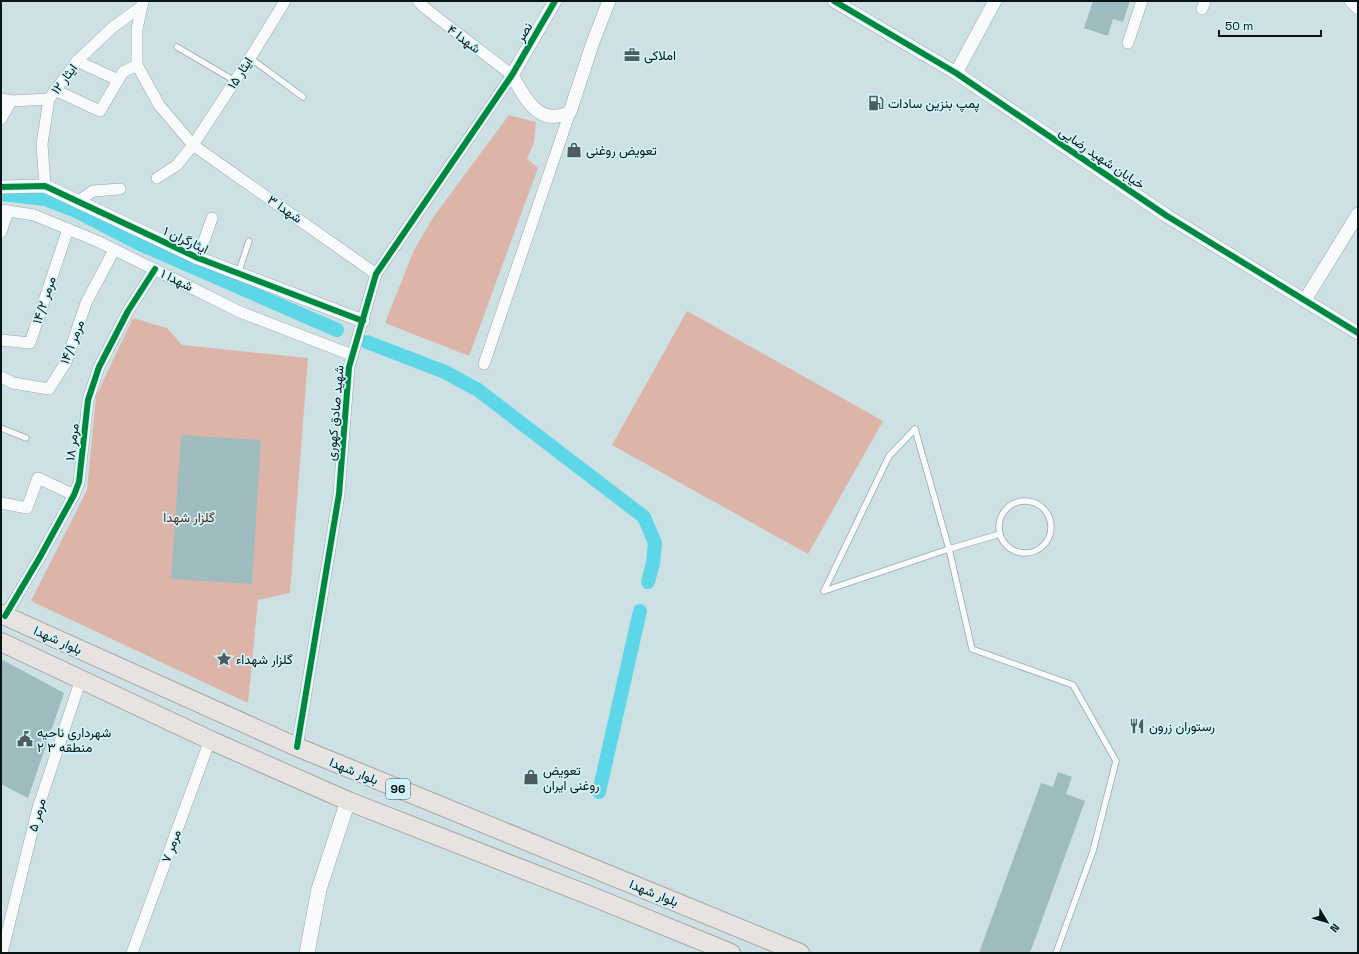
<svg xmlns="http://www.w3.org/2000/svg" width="1359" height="954" font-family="'Space Grotesk',Vazirmatn,sans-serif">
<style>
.green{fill:#ddb5a8}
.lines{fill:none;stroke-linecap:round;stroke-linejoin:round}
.canal{stroke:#5dd7e8;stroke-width:14}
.building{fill:#9ebcc0}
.service-casing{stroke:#99a8ab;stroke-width:7}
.minor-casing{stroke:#99a8ab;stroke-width:12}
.tertiary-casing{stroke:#99a8ab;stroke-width:14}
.secondary-casing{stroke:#99a8ab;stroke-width:16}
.trunk-casing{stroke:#a5a5a4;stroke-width:20}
.service{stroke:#f8fafb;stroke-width:5.5}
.minor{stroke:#f8fafb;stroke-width:11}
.tertiary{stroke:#f8fafb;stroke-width:13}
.secondary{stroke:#f8fafb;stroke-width:15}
.trunk{stroke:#e8e3e1;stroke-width:18}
.cycleway-casing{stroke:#d0f3fa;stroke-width:8}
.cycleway{stroke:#00873e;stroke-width:6}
.labels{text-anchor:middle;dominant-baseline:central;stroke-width:3.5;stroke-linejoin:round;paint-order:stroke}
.shield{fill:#d0f3fa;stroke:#44585b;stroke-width:1}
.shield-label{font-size:12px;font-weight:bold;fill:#081517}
.street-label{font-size:13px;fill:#081517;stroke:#d0f3fa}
.poi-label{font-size:13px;fill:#081517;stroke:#d0f3fa;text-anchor:start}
.park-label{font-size:13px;fill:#5b1d09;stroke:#d0f3fa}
</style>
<rect width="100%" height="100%" fill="#cde0e3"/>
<!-- green -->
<g class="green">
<path d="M 509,115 L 536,122 L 534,143 L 527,159 L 538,168 L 469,356 L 385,323 L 414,250 L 434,216 Z"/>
<path d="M 687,311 L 883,421 L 808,554 L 612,445 Z"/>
<path d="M 133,318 L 167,328 L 182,345 L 308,358 L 290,593 L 258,600 L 248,703 L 31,601 L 87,490 L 96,396 Z"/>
</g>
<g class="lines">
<!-- canal -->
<g class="canal">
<path d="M 1,194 L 45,199 L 76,211 L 140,244 L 337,330"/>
<path d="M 367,342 L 445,372 L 478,390 L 644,517 L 655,543 L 653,563 L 648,582"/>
<path d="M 599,792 L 640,611"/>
</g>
</g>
<!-- building -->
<g class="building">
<path d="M 1093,1 L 1130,1 L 1123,22 L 1113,19 L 1108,36 L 1084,28 Z"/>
<path d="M 181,435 L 261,440 L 252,584 L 171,579 Z"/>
<path d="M 1,659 L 64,693 L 28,798 L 1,784 Z"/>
<path d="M 1058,772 L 1072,777 L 1066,794 L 1085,801 L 1030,953 L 979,953 L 1041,783 L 1053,787 Z"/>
</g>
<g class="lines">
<defs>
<g id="service">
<path d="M 177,47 L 235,81"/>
<path d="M 250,58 L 303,97"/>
<path d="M 238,274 L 249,241"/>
<path d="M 1,428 L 26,438"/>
<path d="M 915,429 L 949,549 L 972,649 L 1073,685 L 1116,761 L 1093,851 L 1056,953"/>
<circle cx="1025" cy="527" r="26"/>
<path d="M 824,591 L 889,456 L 915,429"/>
<path d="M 824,591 L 949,549 L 1000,534"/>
</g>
<g id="minor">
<path d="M 143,1 L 137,29 L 137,65 L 159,105 L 193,145 L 376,274"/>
<path d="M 1350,1 L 1358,9"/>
<path d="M 1202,9 L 1205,1"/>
<path d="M 1128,43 L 1142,1"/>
<path d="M 77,61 L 118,80"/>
<path d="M 55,90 L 100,111 L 123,72 L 137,65"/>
<path d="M 1,99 L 11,101 L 49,99"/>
<path d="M 1,119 L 11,101"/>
<path d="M 157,178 L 177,165 L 193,145 L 250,58 L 285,1"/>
<path d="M 45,186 L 42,144 L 49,99 L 77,61 L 113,27 L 142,6"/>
<path d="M 79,201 L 93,191 L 120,189"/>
<path d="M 1,210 L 34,215 L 97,241 L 182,283 L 240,312 L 352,355"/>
<path d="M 1,232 L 8,211"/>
<path d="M 198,258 L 212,218"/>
<path d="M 1,340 L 30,343 L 68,229"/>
<path d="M 484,364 L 570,112"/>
<path d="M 1,377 L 13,383 L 49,389 L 66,362 L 86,303 L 114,250"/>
<path d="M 1,503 L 27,508 L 38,478 L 74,495"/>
<path d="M 5,616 L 40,557 L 74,495 L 79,482 L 88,400 L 99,367 L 128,311 L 155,269"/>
<path d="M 297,747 L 339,494 L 349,367 L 376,274 L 512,75 L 439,19 L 424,7 L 418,1"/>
<path d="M 2,953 L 38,808 L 81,679"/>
<path d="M 132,953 L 210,740"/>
</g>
<g id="tertiary">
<path d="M 555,1 L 512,75 C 524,97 539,128 570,112 L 593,42 L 609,1"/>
<path d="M 834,1 L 956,73 L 1167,216 L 1358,333"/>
<path d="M 956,73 L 995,1"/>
<path d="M 1,187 L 45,186 L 198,258 L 363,321"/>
<path d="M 1305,300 L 1358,214"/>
</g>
<path id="secondary" d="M 307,953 L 319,889 L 348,801"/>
<g id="trunk">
<path d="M 1,614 L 297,747 L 800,953"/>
<path d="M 1,642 L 210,740 L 348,801 L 591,896 L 731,953"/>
</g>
</defs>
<!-- service casing -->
<use href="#service" class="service-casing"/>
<!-- minor casing -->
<use href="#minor" class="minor-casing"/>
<!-- tertiary casing -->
<use href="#tertiary" class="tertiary-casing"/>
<!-- secondary casing -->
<use href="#secondary" class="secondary-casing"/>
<!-- trunk casing -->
<use href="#trunk" class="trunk-casing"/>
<!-- service -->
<use href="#service" class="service"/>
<!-- minor -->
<use href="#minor" class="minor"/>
<!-- tertiary -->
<use href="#tertiary" class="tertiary"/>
<!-- secondary -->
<use href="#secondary" class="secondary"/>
<!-- trunk -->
<use href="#trunk" class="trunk"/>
<defs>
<g id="cycleway">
<path d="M 834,1 L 956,73 L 1167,216 L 1358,333"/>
<path d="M 1,187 L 45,186 L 198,258 L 363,321"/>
<path d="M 5,616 L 40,557 L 74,495 L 79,482 L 88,400 L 99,367 L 128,311 L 155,269"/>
<path d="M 297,747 L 339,494 L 349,367 L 376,274 L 512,75 L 555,1"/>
</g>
</defs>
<!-- cycleway casing -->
<use href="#cycleway" class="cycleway-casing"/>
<!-- cycleway -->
<use href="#cycleway" class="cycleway"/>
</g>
<!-- icons -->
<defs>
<symbol id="office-bare" viewBox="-9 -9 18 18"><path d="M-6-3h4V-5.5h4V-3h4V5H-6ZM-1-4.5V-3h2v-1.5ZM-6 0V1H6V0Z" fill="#4d5c5e" stroke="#d0f3fa" stroke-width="2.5" paint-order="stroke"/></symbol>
<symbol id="fuel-bare" viewBox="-9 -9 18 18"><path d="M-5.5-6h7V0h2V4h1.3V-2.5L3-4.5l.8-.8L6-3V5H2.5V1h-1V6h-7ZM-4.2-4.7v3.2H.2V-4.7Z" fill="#4d5c5e" stroke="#d0f3fa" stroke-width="2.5" paint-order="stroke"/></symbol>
<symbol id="shop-bare" viewBox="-9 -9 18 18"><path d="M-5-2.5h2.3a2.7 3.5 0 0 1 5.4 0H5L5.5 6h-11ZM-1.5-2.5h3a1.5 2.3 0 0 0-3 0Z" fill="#4d5c5e" stroke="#d0f3fa" stroke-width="2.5" paint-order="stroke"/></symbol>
<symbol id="sight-bare" viewBox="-9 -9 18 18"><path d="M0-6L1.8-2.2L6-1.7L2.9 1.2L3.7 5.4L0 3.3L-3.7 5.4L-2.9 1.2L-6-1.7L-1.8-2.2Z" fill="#4d5c5e" stroke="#d0f3fa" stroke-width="2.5" paint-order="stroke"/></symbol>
<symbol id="restaurant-bare" viewBox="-9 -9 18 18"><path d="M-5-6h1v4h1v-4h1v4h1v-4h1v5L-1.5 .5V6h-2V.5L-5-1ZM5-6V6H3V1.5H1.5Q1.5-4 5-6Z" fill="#4d5c5e" stroke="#d0f3fa" stroke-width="2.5" paint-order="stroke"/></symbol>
<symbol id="civic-bare" viewBox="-9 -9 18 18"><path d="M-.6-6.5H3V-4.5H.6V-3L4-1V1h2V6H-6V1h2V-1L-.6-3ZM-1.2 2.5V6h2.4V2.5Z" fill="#4d5c5e" stroke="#d0f3fa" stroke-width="2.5" paint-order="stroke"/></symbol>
</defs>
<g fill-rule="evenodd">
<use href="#office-bare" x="621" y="44" width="22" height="22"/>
<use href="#fuel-bare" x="865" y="92" width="22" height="22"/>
<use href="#shop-bare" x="563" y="139" width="22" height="22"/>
<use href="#sight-bare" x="213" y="648" width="22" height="22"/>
<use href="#restaurant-bare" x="1126" y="715" width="22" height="22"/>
<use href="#civic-bare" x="14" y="728" width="22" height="22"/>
<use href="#shop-bare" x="520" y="766" width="22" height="22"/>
</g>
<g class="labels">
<!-- shield labels -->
<rect class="shield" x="386" y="779" width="24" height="20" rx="3"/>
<g class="shield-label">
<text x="398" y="789">96</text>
</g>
<!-- street labels -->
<g class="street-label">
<text transform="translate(524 32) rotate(-59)">نصر</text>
<text transform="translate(464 39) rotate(37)">شهدا ۴</text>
<text transform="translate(240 73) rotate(-57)">ایثار ۱۵</text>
<text transform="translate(64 79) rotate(-53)">ایثار ۱۲</text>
<text transform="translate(1102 158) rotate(34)">خیابان شهید رضایی</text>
<text transform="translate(285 209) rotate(35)">شهدا ۳</text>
<text transform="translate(186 240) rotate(25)">ایثارگران ۱</text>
<text transform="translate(177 280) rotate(26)">شهدا ۱</text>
<text transform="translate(44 300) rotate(-72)">مرمر ۱۴/۲</text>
<text transform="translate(72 342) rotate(-69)">مرمر ۱۴/۱</text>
<text transform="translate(335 413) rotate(-85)">شهید صادق کهوری</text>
<text transform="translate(72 442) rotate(-83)">مرمر ۱۸</text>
<text transform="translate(58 640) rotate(24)">بلوار شهدا</text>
<text transform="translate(354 771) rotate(22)">بلوار شهدا</text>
<text transform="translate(37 815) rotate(-74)">مرمر ۵</text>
<text transform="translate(171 846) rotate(-70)">مرمر ۷</text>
<text transform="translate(654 893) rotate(22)">بلوار شهدا</text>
</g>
<!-- poi labels -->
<g class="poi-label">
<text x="644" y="55">املاکی</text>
<text x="888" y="103">پمپ بنزین سادات</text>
<text x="586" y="150">تعویض روغنی</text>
<text x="236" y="659">گلزار شهداء</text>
<text x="1149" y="726">رستوران زرون</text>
<text x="37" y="732">شهرداری ناحیه<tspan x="37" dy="15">۲ منطقه ۳</tspan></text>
<text x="543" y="770">تعویض<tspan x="543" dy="15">روغنی ایران</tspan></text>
</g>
<!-- park labels -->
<g class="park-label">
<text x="189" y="517">گلزار شهدا</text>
</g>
</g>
<!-- border -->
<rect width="1359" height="954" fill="none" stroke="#081517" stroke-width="4"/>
<!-- north arrow -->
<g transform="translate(1327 922) rotate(128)" stroke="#d0f3fa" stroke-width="3" paint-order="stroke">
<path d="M0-3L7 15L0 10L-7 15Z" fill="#081517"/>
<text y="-6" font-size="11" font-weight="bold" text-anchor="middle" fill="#081517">N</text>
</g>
<!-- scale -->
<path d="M1219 30v6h102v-6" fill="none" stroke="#081517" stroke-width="2"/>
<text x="1225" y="30" font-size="12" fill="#081517" stroke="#d0f3fa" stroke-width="3" paint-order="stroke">50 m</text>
</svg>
